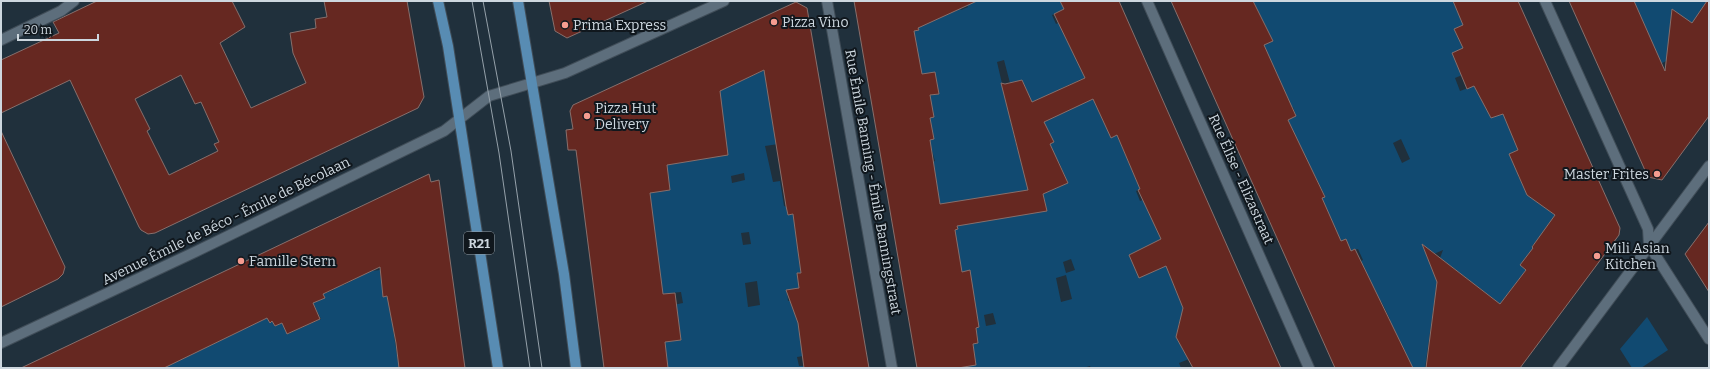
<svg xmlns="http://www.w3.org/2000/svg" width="1710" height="369" font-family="Bitter,serif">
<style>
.green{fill:#114a71;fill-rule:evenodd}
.building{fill:#662821;stroke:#876f6c;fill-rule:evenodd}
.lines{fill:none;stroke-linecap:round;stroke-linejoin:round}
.minor-casing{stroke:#404d58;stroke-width:12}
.major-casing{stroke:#404d58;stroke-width:12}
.minor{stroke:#5d6e7c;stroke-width:10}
.major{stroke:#588cb3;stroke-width:10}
.tram{stroke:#95a1aa;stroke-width:1}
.poi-dot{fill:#f59c90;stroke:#10171d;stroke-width:1.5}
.labels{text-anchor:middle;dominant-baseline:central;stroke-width:4;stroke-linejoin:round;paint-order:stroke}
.shield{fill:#10171d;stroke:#949da5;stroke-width:1}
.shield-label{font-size:13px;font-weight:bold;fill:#cdd7df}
.poi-label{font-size:14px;fill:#cdd7df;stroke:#10171d;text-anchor:start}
.street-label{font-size:14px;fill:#cdd7df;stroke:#10171d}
</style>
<rect width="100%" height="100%" fill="#20303c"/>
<!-- green -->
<g class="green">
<path d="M 956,1 L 961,10 L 968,7 L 965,1 L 1060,1 L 1064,9 L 1052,15 L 1056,24 L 1060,22 L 1072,50 L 1091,75 L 1062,88 L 1104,84 L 1111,137 L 1117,135 L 1140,189 L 1136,191 L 1140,201 L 1143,200 L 1165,240 L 1156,242 L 1129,255 L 1139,277 L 1170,264 L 1175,273 L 1170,276 L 1175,287 L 1197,316 L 1179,323 L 1176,337 L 1189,359 L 1179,363 L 1181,368 L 1091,368 L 1090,366 L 1083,368 L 966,368 L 973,344 L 978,343 L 970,270 L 962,272 L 953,231 L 958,229 L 957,225 L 940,204 L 933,162 L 935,161 L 929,140 L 934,139 L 930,118 L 934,117 L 933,110 L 922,97 L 939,94 L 935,73 L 922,74 L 883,7 ZM 1004,60 L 1010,83 L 1022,80 L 1032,102 L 1053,93 L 1063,113 L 1040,124 L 1054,142 L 1044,147 L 1052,165 L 1059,162 L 1068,183 L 1043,194 L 1047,211 L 986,221 L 982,198 L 1040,188 L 1028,148 L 1017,148 L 997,62 ZM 1071,259 L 1075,270 L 1066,273 L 1063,262 ZM 1066,275 L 1072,299 L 1061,302 L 1056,278 ZM 993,313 L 996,324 L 986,326 L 984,315 Z"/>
<path d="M 1253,1 L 1453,1 L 1464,25 L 1454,29 L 1463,48 L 1486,65 L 1455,78 L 1460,91 L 1490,80 L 1484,102 L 1491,118 L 1504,113 L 1522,147 L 1510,154 L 1527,172 L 1518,176 C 1526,192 1543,207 1558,217 L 1545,244 L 1538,239 L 1532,246 L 1539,252 L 1526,257 L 1520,265 L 1526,270 L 1500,304 L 1440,258 L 1443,250 L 1427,257 L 1438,275 L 1425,368 L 1401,368 L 1388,320 L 1390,319 L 1381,301 L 1374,304 L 1361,261 L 1363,260 L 1358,249 L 1351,251 L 1341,241 L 1331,219 L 1317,200 L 1325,196 L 1310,166 L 1304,168 L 1299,144 L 1288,120 L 1296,116 L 1293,107 L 1289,108 L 1281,88 L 1283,87 L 1279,78 L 1276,79 L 1255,48 L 1273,41 ZM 1401,139 L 1410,159 L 1402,163 L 1393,143 Z"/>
<path d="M 1634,1 L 1707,1 L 1664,87 L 1666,61 L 1642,74 Z"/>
<path d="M 783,62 L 785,143 L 765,146 L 773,182 L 780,181 L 784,206 L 787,207 L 788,215 L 793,214 L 801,273 L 797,273 L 799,288 L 787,290 L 788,301 L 800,299 L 803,356 L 797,357 L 799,366 L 805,366 L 806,368 L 668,368 L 665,342 L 681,340 L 678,317 L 668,306 L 683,303 L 681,292 L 662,294 L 649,193 L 670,190 L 669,182 L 645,168 L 728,155 L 724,125 L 688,105 ZM 744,173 L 745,180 L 732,183 L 731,176 ZM 749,232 L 751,244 L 743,245 L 741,233 ZM 757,281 L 760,305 L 748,307 L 745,283 Z"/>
<path d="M 380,270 L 383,297 L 400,295 L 403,328 L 393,329 L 399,368 L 164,368 L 267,318 L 270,323 L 272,321 L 275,326 L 282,323 L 288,334 L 321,319 L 313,303 L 324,298 L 323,294 L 334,290 L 332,286 L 344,285 L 357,278 L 356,276 L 364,272 Z"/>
<path d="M 1647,317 L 1668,350 L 1641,368 L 1632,368 L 1620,349 Z"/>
</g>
<!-- building -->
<g class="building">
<path d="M 97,1 L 232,1 L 245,27 L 220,43 L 251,108 L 306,83 L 293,53 L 290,33 L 316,28 L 315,19 L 327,17 L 324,1 L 407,1 L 424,97 L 418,108 L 155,233 L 148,234 L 141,230 L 139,227 L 70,80 L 1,113 L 1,60 L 59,33 L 53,22 ZM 181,75 L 195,104 L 201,102 L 219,142 L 214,144 L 218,151 L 169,175 L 147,131 L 150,129 L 135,99 Z"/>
<path d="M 549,1 L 648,1 L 567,38 L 555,31 Z"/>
<path d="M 854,1 L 977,1 L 918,28 L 919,30 L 914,31 L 922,74 L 935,72 L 939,94 L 930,95 L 934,117 L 930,118 L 934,139 L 930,140 L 940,204 L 1028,190 L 1001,83 L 1005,84 L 1022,80 L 1032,102 L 1085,78 L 1054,14 L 1064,9 L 1060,1 L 1119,1 L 1281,368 L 1193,368 L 1176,337 L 1183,308 L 1166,266 L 1139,278 L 1129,255 L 1161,239 L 1138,190 L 1140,189 L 1117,135 L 1111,138 L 1093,99 L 1044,122 L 1054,142 L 1050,144 L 1068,183 L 1043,194 L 1047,211 L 957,226 L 958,229 L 955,230 L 962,272 L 970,270 L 979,327 L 976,328 L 978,343 L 973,344 L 976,365 L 958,368 L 917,368 Z"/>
<path d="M 1171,1 L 1253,1 L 1273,41 L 1264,45 L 1296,116 L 1288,120 L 1325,197 L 1322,198 L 1341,241 L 1346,239 L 1351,251 L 1355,249 L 1413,368 L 1335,368 Z"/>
<path d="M 1453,1 L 1518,1 L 1620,228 L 1619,235 L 1520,368 L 1426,368 L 1437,282 L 1422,244 L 1500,304 L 1526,270 L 1520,265 L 1533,248 L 1532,247 L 1555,215 L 1527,195 L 1509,154 L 1518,150 L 1503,114 L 1491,118 L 1474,86 L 1467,89 L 1452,53 L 1463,48 L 1454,29 L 1463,25 Z"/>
<path d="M 1569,1 L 1634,1 L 1665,71 L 1672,9 L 1692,23 L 1707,1 L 1709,1 L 1709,116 L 1662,180 L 1648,177 Z"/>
<path d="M 796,2 L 807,8 L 869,368 L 804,368 L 798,323 L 786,290 L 799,288 L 797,273 L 801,273 L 797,244 L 793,214 L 788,215 L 786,206 L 764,70 L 720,91 L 728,155 L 667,165 L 670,190 L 650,193 L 663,294 L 675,293 L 681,340 L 665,342 L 668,368 L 604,368 L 576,150 L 568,150 L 566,130 L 573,129 L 570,111 L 573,105 Z"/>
<path d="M 1,131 L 65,267 L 63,274 L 58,279 L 1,307 Z"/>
<path d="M 429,174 L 431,182 L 439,180 L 465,368 L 399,368 L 396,343 L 387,296 L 383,297 L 380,267 L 323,294 L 325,298 L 313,303 L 320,319 L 287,334 L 282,323 L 275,326 L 272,321 L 270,323 L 267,318 L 164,368 L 21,368 Z"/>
<path d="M 1709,222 L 1709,292 L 1685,254 Z"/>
</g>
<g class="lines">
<defs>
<g id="minor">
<path d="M 827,1 L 892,368"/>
<path d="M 1147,1 L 1309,368"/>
<path d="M 1545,1 L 1648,229 L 1649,245 L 1709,339"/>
<path d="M 1,40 L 61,11 L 74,1"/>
<path d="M 1,343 L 195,252 L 444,131 L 489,96 L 565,73 L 724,1"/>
<path d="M 1558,368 L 1709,166"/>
</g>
<g id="major">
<path d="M 438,1 L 448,46 L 498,368"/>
<path d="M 518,1 L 564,274 L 576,368"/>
</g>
</defs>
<!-- minor casing -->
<use href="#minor" class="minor-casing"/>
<!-- major casing -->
<use href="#major" class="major-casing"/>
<!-- minor -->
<use href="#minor" class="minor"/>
<!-- major -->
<use href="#major" class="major"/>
<!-- tram -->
<g class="tram">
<path d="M 472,1 L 499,153 L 530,368"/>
<path d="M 483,1 L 511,151 L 542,368"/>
</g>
</g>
<!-- markers -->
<g class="poi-dot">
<circle cx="774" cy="22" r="4"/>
<circle cx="565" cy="25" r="4"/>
<circle cx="587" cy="116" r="4"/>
<circle cx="1657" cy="174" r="4"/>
<circle cx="1597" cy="256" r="4"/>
<circle cx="241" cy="261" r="4"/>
</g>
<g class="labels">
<!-- shield labels -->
<rect class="shield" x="464" y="232" width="30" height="22" rx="3"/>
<g class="shield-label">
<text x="479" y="243">R21</text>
</g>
<!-- poi labels -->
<g class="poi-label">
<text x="782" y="22">Pizza Vino</text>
<text x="573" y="25">Prima Express</text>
<text x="595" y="108">Pizza Hut<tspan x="595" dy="16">Delivery</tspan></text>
<text x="1649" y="174" text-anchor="end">Master Frites</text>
<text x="1605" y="248">Mili Asian<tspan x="1605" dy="16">Kitchen</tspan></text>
<text x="249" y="261">Famille Stern</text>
</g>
<!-- street labels -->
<g class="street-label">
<text transform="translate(1241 179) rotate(66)">Rue Élise - Elizastraat</text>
<text transform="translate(873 182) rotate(80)">Rue Émile Banning - Émile Banningstraat</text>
<text transform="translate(226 221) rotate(-26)">Avenue Émile de Béco - Émile de Bécolaan</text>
</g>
</g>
<!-- border -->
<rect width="1710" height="369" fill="none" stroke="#cdd7df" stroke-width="4"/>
<!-- scale -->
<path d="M18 34v6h80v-6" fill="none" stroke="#cdd7df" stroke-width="2"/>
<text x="24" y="34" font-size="12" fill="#cdd7df" stroke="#10171d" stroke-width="3" paint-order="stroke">20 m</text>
</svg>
